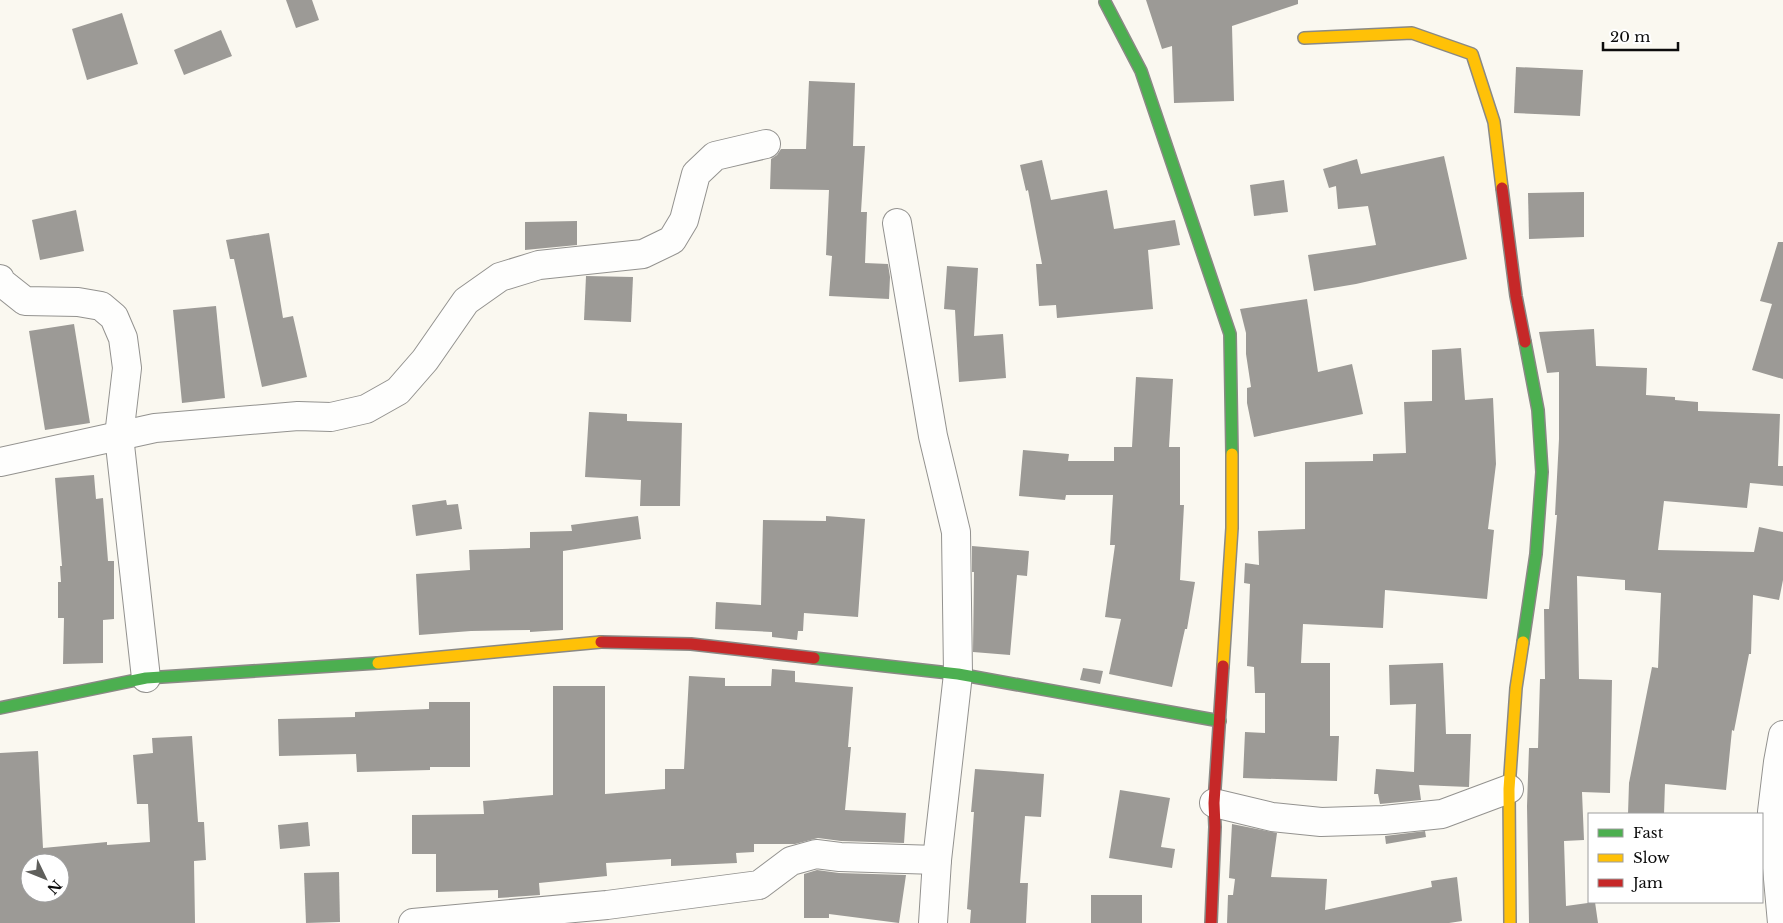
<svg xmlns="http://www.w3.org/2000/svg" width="1783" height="923" font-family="'Libre Baskerville',serif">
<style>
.building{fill:#9c9a96;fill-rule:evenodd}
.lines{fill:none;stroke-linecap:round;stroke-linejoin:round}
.street-casing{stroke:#93928f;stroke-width:30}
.fast-casing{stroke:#8a8985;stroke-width:14}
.slow-casing{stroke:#8a8985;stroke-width:14}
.jam-casing{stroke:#8a8985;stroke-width:14}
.street{stroke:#fefefd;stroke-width:28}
.fast{stroke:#4caf50;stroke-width:11}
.slow{stroke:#ffc107;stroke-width:11}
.jam{stroke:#c62828;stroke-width:11}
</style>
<rect width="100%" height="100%" fill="#faf8f0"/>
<!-- building -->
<g class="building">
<path d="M 286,0 L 312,0 L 319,20 L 296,28 Z"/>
<path d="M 1146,0 L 1298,0 L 1298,4 L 1232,26 L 1234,101 L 1174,103 L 1172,46 L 1162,49 Z"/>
<path d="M 122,13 L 138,64 L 87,80 L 72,29 Z"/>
<path d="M 221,30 L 232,56 L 184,75 L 174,50 Z"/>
<path d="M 1516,67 L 1583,70 L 1580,116 L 1514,113 Z"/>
<path d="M 809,81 L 855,83 L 853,146 L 865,146 L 861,212 L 867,212 L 865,263 L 888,264 L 890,277 L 889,299 L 829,296 L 832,256 L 826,255 L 829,190 L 770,189 L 771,159 L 777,155 L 781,149 L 806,149 Z"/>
<path d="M 1444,156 L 1467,259 L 1356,284 L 1314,291 L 1308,255 L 1376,245 L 1368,206 L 1338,209 L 1336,186 L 1329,188 L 1323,169 L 1357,159 L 1361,174 Z"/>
<path d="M 1042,160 L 1051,200 L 1107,190 L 1114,229 L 1175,220 L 1180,245 L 1148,250 L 1153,309 L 1057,318 L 1056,305 L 1039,306 L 1036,264 L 1042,264 L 1028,190 L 1026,191 L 1020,165 Z"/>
<path d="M 1284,180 L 1288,212 L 1254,216 L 1250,185 Z"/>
<path d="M 1584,192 L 1584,237 L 1529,239 L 1528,193 Z"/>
<path d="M 76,210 L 84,251 L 40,260 L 32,220 Z"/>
<path d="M 577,221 L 577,245 L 525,250 L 525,222 Z"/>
<path d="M 269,233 L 283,318 L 293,316 L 307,377 L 262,387 L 234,259 L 230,259 L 226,240 Z"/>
<path d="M 1778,242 L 1783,242 L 1783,379 L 1752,370 L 1772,304 L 1760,301 Z"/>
<path d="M 947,266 L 978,268 L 974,336 L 1003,334 L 1006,378 L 959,382 L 955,310 L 944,309 Z"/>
<path d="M 586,276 L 633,277 L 631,322 L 584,320 Z"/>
<path d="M 1307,299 L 1318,372 L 1352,364 L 1363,414 L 1254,437 L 1247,403 L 1247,388 L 1251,387 L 1246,354 L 1246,333 L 1240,309 Z"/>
<path d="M 216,306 L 225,398 L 182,403 L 173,310 Z"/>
<path d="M 74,324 L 90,423 L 45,430 L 29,331 Z"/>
<path d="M 1594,329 L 1596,366 L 1647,368 L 1646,395 L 1675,397 L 1675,400 L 1698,402 L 1698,411 L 1780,414 L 1778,466 L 1783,466 L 1783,486 L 1750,483 L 1747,508 L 1664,501 L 1658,550 L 1754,552 L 1759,527 L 1783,532 L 1783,580 L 1779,600 L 1753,595 L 1751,654 L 1749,654 L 1734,731 L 1732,730 L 1726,790 L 1665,784 L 1664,814 L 1628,814 L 1629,783 L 1652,667 L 1658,668 L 1661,593 L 1625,590 L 1625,580 L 1577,576 L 1579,679 L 1612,680 L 1610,793 L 1582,792 L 1584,840 L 1564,841 L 1566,906 L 1595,902 L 1598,923 L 1529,923 L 1527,806 L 1529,748 L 1538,748 L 1540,679 L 1545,679 L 1544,609 L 1549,609 L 1557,515 L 1555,515 L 1559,439 L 1559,372 L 1547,373 L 1539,332 Z"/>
<path d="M 1461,348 L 1465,400 L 1493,398 L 1496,464 L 1488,529 L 1494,530 L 1487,599 L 1385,590 L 1383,628 L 1303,624 L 1301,663 L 1330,663 L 1330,736 L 1339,736 L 1337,781 L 1243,778 L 1245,732 L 1265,733 L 1265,693 L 1255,693 L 1254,667 L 1247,666 L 1250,584 L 1244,583 L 1245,563 L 1259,565 L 1258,531 L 1305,529 L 1305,462 L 1373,461 L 1373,454 L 1406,453 L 1404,402 L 1432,401 L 1432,350 Z"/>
<path d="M 1136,377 L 1173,379 L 1169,447 L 1180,447 L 1180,505 L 1184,505 L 1180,580 L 1195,582 L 1187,629 L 1185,629 L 1172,687 L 1109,674 L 1121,619 L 1105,617 L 1115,545 L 1110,545 L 1113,495 L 1066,495 L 1065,500 L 1019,496 L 1023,450 L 1069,454 L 1068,461 L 1114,461 L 1114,447 L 1132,447 Z"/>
<path d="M 589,412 L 627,414 L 627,421 L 682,423 L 680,506 L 640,506 L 641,480 L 585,477 Z"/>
<path d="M 94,475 L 96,499 L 103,498 L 108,561 L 114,561 L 114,619 L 103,620 L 103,663 L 63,664 L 64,618 L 58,618 L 58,582 L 61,582 L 60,566 L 62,566 L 55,478 Z"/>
<path d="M 446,500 L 447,505 L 458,504 L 462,529 L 416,536 L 412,505 Z"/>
<path d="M 638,516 L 641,539 L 563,551 L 563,630 L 545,631 L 530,632 L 530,630 L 471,631 L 419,635 L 416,574 L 470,570 L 469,550 L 530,548 L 530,532 L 572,531 L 571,525 Z"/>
<path d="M 826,516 L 865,519 L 858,617 L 804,613 L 803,631 L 798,631 L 797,640 L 772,637 L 772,632 L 715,629 L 716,602 L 761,605 L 763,520 L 826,521 Z"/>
<path d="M 972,546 L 1029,551 L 1027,576 L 1017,575 L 1010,655 L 973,652 L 974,572 L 972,572 Z"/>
<path d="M 1443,663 L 1446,734 L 1471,734 L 1469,787 L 1419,785 L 1421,800 L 1380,804 L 1378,794 L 1374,794 L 1376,769 L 1414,772 L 1416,704 L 1390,705 L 1389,665 Z"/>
<path d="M 1083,668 L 1103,671 L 1100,684 L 1080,680 Z"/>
<path d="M 772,669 L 795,671 L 795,682 L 853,687 L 848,747 L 851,747 L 845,810 L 906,813 L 904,843 L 841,841 L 818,838 L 795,844 L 754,844 L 754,852 L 736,853 L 737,863 L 671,866 L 671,859 L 606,863 L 607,876 L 539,883 L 540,895 L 498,898 L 498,890 L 436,892 L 436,854 L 412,854 L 412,815 L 484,814 L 483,801 L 553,795 L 553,686 L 605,686 L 605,794 L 665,789 L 665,769 L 684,769 L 689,676 L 725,678 L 725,686 L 771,686 Z"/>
<path d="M 429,702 L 470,702 L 470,767 L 430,767 L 430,770 L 357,772 L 356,754 L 279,756 L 278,719 L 355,717 L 355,712 L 429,709 Z"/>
<path d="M 192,736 L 198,822 L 204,822 L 206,860 L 194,861 L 195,923 L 0,923 L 0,753 L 38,751 L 43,848 L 107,842 L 107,845 L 150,842 L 148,804 L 137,804 L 133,755 L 153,753 L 152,738 ZM 30,863 L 60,863 L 60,893 L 30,893 Z"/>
<path d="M 975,769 L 1044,774 L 1041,817 L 1025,816 L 1020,883 L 1028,883 L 1026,923 L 970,923 L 971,910 L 967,909 L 974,812 L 971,812 Z"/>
<path d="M 1120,790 L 1170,798 L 1161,847 L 1175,849 L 1172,868 L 1109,858 Z"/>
<path d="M 308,822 L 310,846 L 280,849 L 278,825 Z"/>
<path d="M 1232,824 L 1277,833 L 1271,877 L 1327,879 L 1325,910 L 1432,887 L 1431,881 L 1457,877 L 1462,921 L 1449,923 L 1227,923 L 1228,895 L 1233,895 L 1235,879 L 1229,878 Z"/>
<path d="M 1425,831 L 1426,837 L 1386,844 L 1385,836 Z"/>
<path d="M 817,870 L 839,873 L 906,875 L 899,923 L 829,914 L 829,918 L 804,918 L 804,874 Z"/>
<path d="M 339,872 L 340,922 L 306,923 L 304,873 Z"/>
<rect x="1091" y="895" width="51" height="28"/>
</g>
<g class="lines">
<defs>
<g id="street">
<path d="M 897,223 L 933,436 L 956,532 L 958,674 L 937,860 L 933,923"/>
<path d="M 0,279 L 1,282 L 25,301 L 78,302 L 101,306 L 114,317 L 123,338 L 127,368 L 119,436 L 146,678"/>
<path d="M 0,462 L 155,428 L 298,416 L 331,417 L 366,409 L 398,391 L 425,360 L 466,301 L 500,277 L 539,265 L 643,254 L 672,240 L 684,220 L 696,174 L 715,156 L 766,144"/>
<path d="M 1214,803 L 1272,817 L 1321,822 L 1384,820 L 1442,814 L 1509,789"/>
<path d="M 413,923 L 607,905 L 759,885 L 791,861 L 816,854 L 840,857 L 937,860"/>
<path d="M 1782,923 L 1772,812 L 1778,762 L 1783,735"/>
</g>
<g id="fast">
<path d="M 1105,2 L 1141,71 L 1230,334 L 1232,454"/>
<path d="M 1523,642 L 1536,554 L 1542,472 L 1538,410 L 1525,342"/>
<path d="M 814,658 L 958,674 L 1220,721"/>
<path d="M 0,708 L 146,678 L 378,663"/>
</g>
<g id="slow">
<path d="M 1304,38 L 1412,33 L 1472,54 L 1494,122 L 1502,188"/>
<path d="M 378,663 L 601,642"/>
<path d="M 1223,666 L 1232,528 L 1232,454"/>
<path d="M 1510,923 L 1509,789 L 1516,688 L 1523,642"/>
</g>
<g id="jam">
<path d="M 1502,188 L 1516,296 L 1525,342"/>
<path d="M 601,642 L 691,644 L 814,658"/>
<path d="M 1211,923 L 1215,827 L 1214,803 L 1223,666"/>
</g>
</defs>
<!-- street casing -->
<use href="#street" class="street-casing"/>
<!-- fast casing -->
<use href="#fast" class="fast-casing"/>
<!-- slow casing -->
<use href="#slow" class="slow-casing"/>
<!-- jam casing -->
<use href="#jam" class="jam-casing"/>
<!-- street -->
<use href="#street" class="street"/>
<!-- fast -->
<use href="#fast" class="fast"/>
<!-- slow -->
<use href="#slow" class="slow"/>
<!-- jam -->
<use href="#jam" class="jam"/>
</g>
<!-- legend -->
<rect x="1588" y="813" width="175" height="90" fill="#ffffff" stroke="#9e9e9e"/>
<rect x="1598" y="829" width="25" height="8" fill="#4caf50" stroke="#9e9e9e"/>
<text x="1633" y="838" font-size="15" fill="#0c0c0c">Fast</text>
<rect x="1598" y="854" width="25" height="8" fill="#ffc107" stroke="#9e9e9e"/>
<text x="1633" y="863" font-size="15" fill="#0c0c0c">Slow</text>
<rect x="1598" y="879" width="25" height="8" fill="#c62828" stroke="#9e9e9e"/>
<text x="1633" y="888" font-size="15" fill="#0c0c0c">Jam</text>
<!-- north arrow -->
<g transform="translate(45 878) rotate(133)"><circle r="24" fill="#ffffff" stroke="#9e9e9e"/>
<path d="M0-4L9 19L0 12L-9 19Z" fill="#5f5f5c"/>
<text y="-8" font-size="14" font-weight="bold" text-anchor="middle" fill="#0c0c0c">N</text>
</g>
<!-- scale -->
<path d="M1603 42v8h75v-8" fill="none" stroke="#0c0c0c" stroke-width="2.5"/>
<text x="1610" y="42" font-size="15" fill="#0c0c0c" stroke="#ffffff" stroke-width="4" paint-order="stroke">20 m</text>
</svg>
